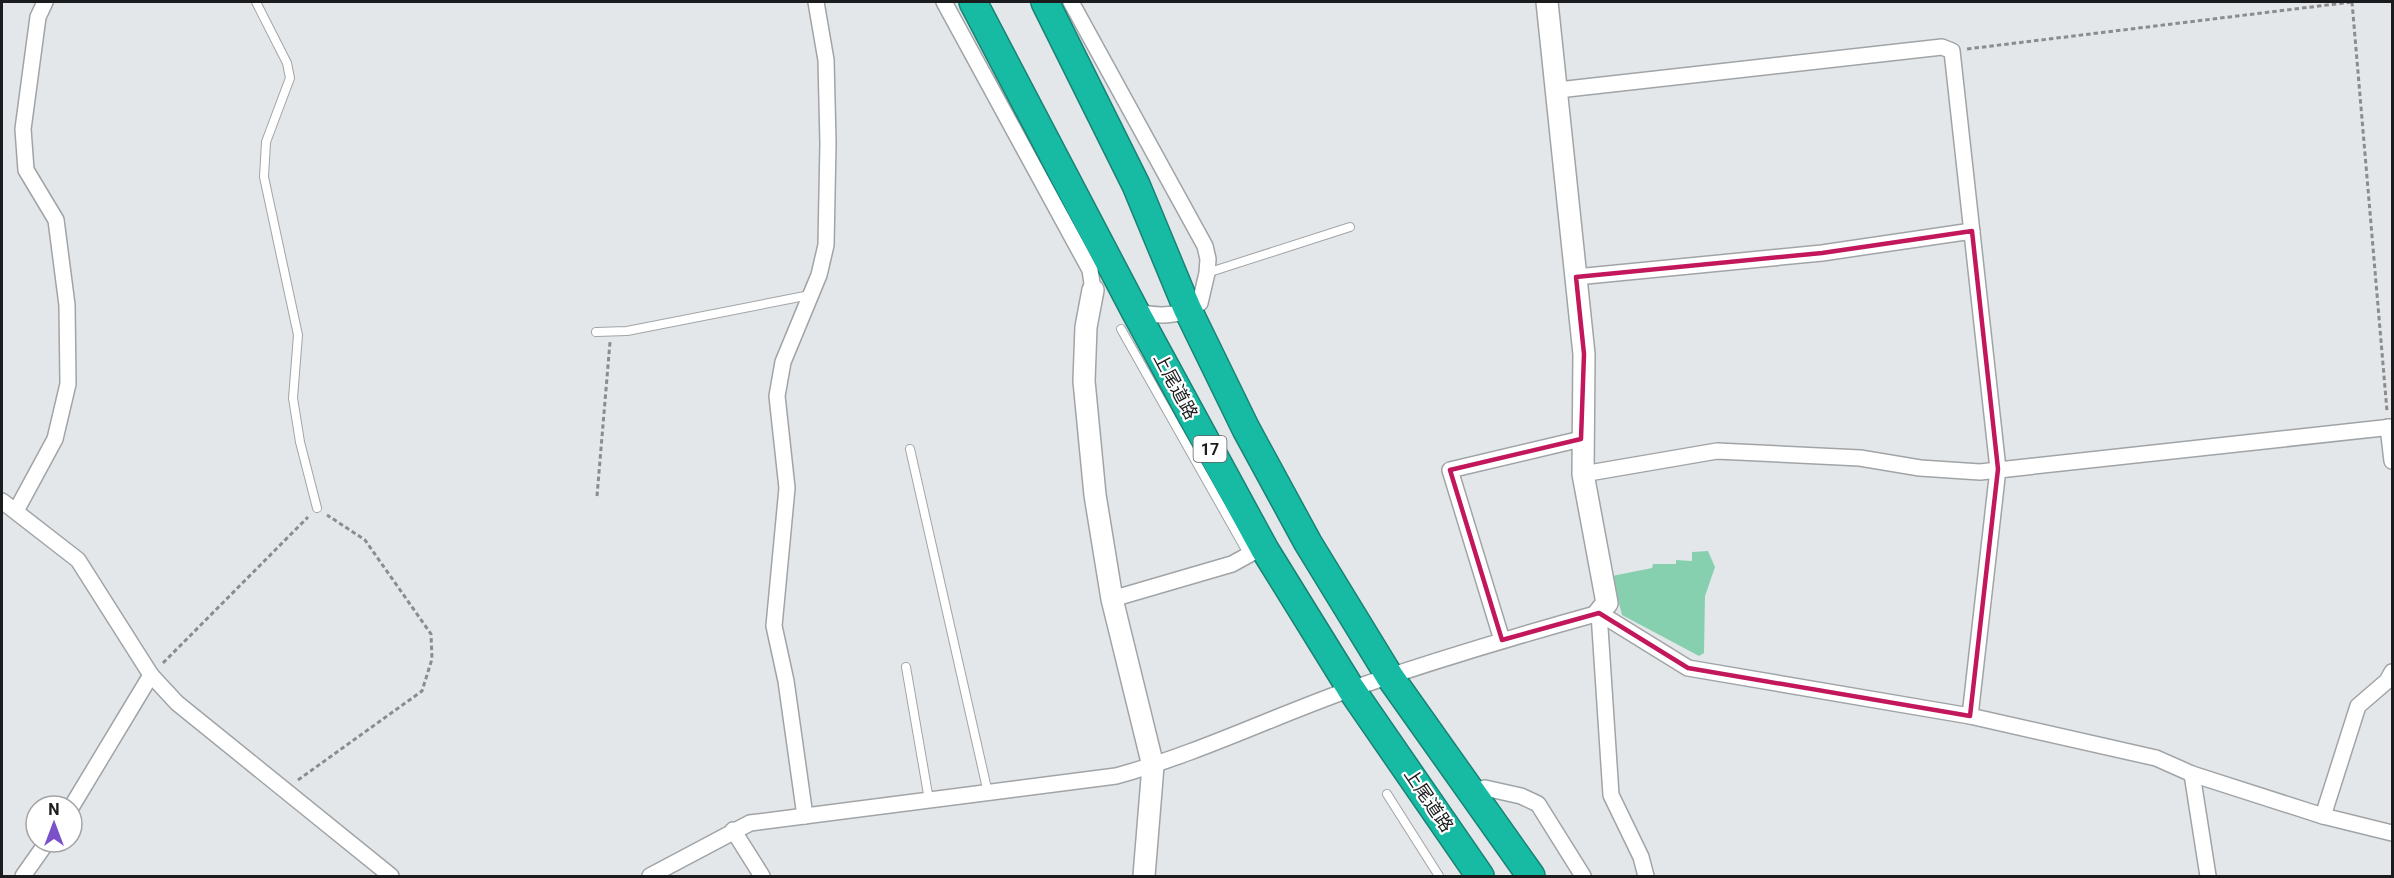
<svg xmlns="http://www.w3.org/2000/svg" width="2394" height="878" font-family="Roboto,'Noto Sans JP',sans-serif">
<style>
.green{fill:#87d0af}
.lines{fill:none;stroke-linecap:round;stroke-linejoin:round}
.lane-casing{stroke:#a1a4a6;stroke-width:10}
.street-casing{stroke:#a1a4a6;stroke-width:18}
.secondary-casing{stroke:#a1a4a6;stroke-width:24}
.highway-casing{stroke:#188375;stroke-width:30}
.path{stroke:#8a8c8e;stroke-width:3;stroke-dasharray:4.5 3;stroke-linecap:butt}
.lane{stroke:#fff;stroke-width:8}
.street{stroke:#fff;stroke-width:15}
.secondary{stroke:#fff;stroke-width:21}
.highway{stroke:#17bba4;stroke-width:27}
.marked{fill:none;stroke:#c2185b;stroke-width:4.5;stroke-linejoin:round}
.labels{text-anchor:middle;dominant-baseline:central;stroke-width:4.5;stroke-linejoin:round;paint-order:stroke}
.shield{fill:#fff;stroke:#5f6061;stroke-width:1.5}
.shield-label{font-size:16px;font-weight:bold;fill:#1b1c1d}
.street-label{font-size:18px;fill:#1b1c1d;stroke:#fff}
</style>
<rect width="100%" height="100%" fill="#e4e7ea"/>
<!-- green -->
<path class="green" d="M 1708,551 L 1715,567 L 1705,596 L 1704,653 L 1699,656 L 1622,615 L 1612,576 L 1652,568 L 1653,564 L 1676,564 L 1676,560 L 1692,561 L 1692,552 Z"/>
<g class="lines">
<defs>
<g id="lane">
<path d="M 256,2 L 287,63 L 290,78 L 266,142 L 264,177 L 298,335 L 293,398 L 300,442 L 317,508"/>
<path d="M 1207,273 L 1350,227"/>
<path d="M 1121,329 L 1246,550 L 1251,553"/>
<path d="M 596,332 L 627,331 L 810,295"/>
<path d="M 910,449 L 988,793"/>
<path d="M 906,667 L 929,800"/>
<path d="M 1387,794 L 1439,876"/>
</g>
<g id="street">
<path d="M 944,2 L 1090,270 L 1093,290"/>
<path d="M 1071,2 L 1205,246 L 1208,259 L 1207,273 L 1200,303 C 1181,317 1157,317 1135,311"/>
<path d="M 1558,90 L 1942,47 L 1952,51 L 1998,469 L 1970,716"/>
<path d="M 1576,277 L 1822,253 L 1972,231"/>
<path d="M 2388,427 L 2392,461"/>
<path d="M 1583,474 L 1717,451 L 1860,458 L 1920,468 L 1980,472 L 2392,427"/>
<path d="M 2,501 L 78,560 L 151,675 L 177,703 L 391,876"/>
<path d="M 16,511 L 55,439 L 68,384 L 67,305 L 56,220 L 26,170 L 23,129 L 38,17 L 45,2"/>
<path d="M 1112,599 L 1232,564 L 1252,553"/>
<path d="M 1599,613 L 1611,795 L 1641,857 L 1646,876"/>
<path d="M 1502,640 L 1450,470 L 1581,439"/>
<path d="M 2192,774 L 2208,876"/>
<path d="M 1472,791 L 1485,788 L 1521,796 L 1538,804 L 1583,876"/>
<path d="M 72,806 L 151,675"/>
<path d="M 805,816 L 786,681 L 774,626 L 787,488 L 777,396 L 783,362 L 819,275 L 826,245 L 828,143 L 826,60 L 816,2"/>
<path d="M 2323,816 L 2358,706 L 2387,681 L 2392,672"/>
<path d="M 733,830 L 762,876"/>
<path d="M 23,876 L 47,842"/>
<path d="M 650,876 L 750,823 L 1116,776 C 1197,754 1272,717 1351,689 C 1433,661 1516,636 1599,613 L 1688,668 L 1970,716 L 2156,758 L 2192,774 L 2323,816 L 2392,833"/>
</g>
<g id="secondary">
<path d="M 1547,2 L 1584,354 L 1583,474 L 1607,603 L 1599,613"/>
<path d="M 1093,290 L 1086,327 L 1084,381 L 1095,495 L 1112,599 L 1153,766 L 1144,876"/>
</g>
<g id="highway">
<path d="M 973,2 L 1135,311 L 1265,550 L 1351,689 L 1480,876"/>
<path d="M 1045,2 L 1136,185 L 1187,308 L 1246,429 L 1308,543 L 1390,677 L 1531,876"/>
</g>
</defs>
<!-- lane casing -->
<use href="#lane" class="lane-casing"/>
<!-- street casing -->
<use href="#street" class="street-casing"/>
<!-- secondary casing -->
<use href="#secondary" class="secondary-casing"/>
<!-- highway casing -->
<use href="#highway" class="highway-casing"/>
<!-- path -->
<g class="path">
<path d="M 2352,2 L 2387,411"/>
<path d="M 1967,49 L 2352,2"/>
<path d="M 597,496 L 610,342"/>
<path d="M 163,663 L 308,517"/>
<path d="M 298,780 L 422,691 L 432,659 L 431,634 L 365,540 L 327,515"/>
</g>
<!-- lane -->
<use href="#lane" class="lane"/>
<!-- street -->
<use href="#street" class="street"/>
<!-- secondary -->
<use href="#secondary" class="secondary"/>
<!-- highway -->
<use href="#highway" class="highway"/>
</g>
<!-- marked area -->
<path class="marked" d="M 1972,231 L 1998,469 L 1970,716 L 1688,668 L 1599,613 L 1502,640 L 1450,470 L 1581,439 L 1584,354 L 1576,277 L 1822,253 Z"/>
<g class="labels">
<!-- shield labels -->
<rect class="shield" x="1193.5" y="436" width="33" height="26" rx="4.5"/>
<g class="shield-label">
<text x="1210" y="449">17</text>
</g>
<!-- street labels -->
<g class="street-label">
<text transform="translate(1176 386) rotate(62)">上尾道路</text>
<text transform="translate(1429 800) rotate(56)">上尾道路</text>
</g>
</g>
<!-- border -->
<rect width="2394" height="878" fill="none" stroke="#1b1c1d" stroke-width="6"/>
<!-- north arrow -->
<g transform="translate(54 824)"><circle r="28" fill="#ffffff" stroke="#a4a4a5" stroke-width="1.5"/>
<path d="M0-4.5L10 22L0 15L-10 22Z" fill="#7b51ca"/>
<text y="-9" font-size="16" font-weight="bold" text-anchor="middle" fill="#1b1c1d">N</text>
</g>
</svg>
